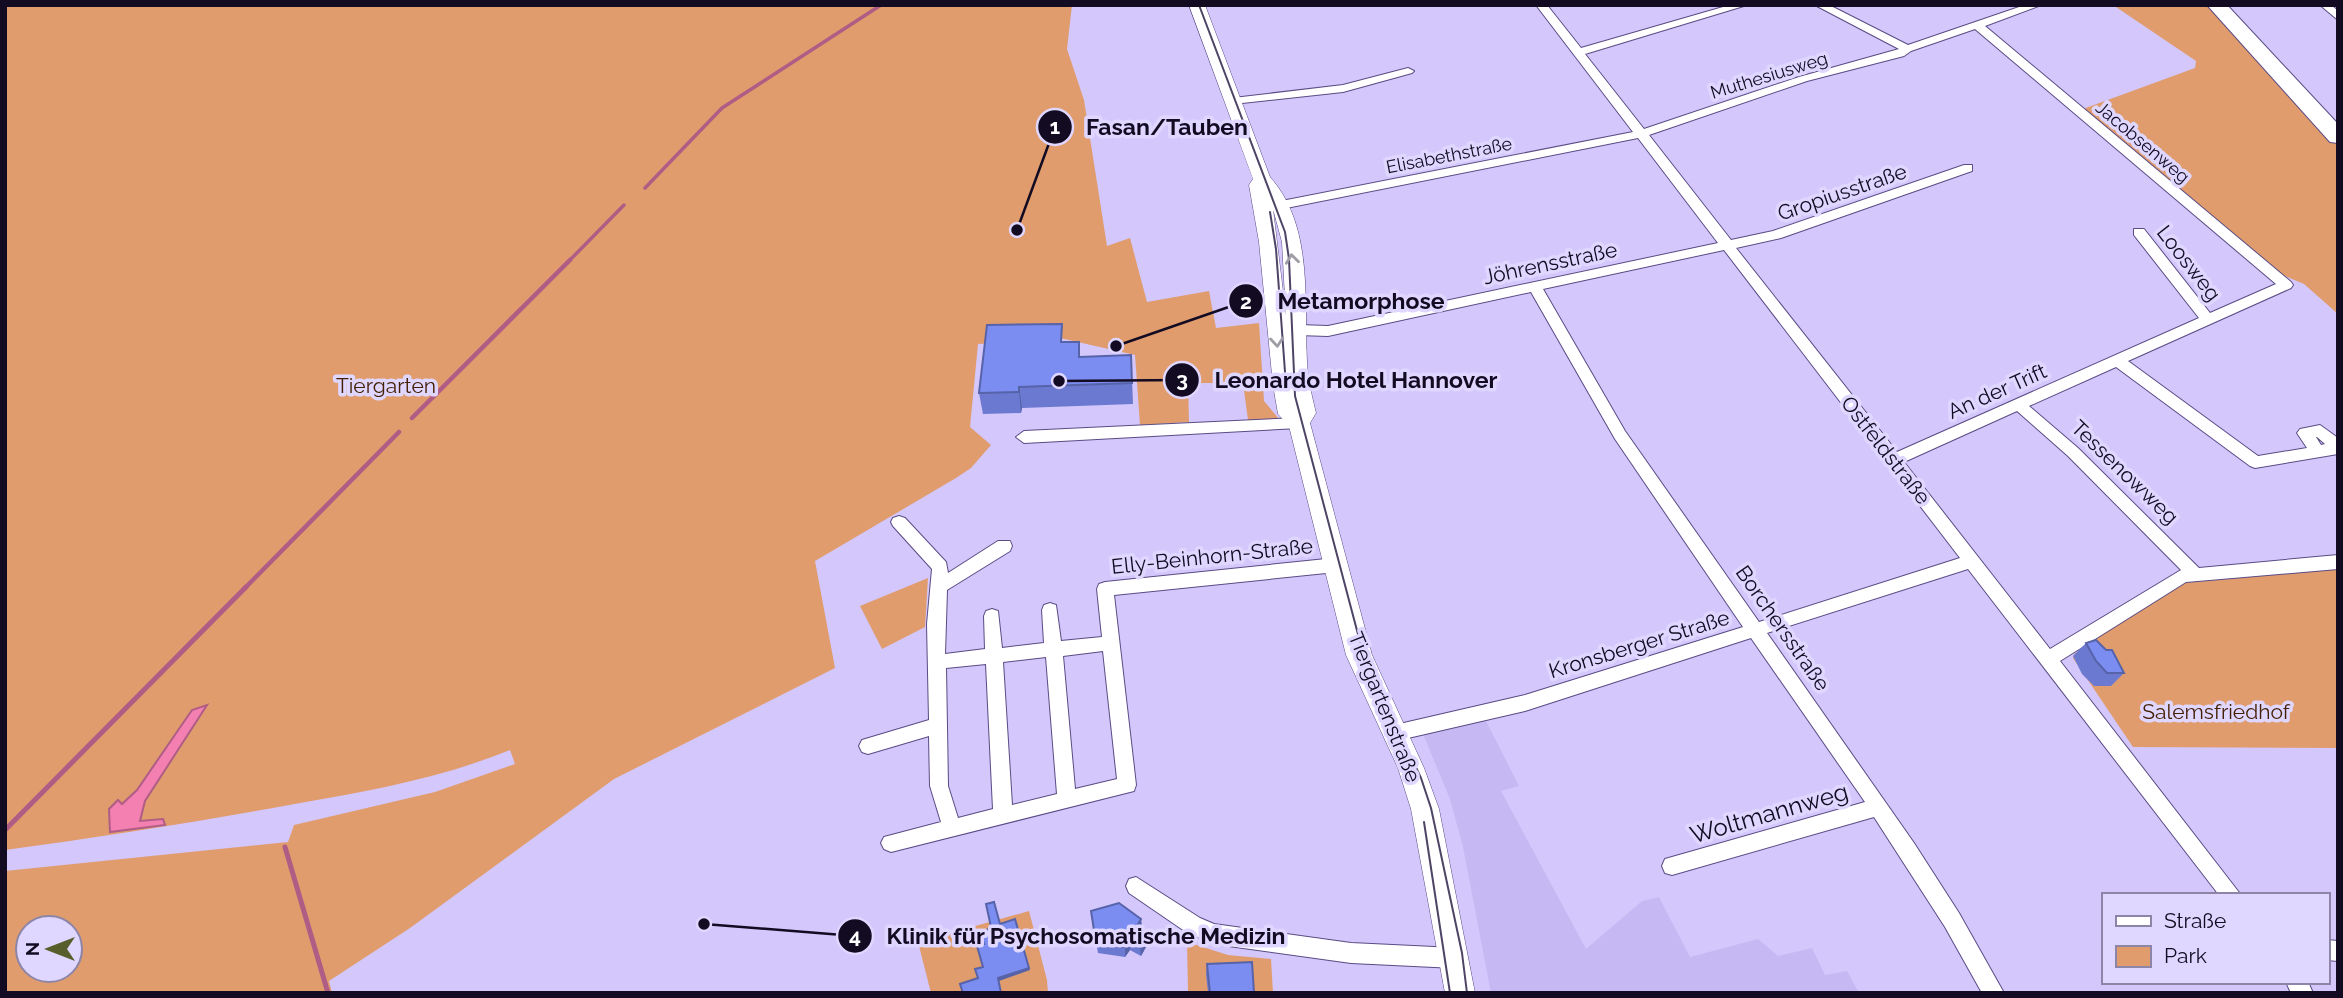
<svg xmlns="http://www.w3.org/2000/svg" width="2343" height="998" font-family="Raleway,sans-serif">
<style>
.built{fill:#c6b9f3}
.green{fill:#e09c6d;fill-rule:evenodd}
.water{fill:#f480b1;stroke:#b05d86;stroke-width:2}
.lines{fill:none;stroke-linecap:round;stroke-linejoin:round}
.stream-far2{stroke:#b05d86;stroke-width:3.5}
.stream-far1{stroke:#b05d86;stroke-width:4.5}
.stream{stroke:#b05d86;stroke-width:5}
.street-casing{stroke:#5a4b84;stroke-width:2}
.secondary-casing{stroke:#5a4b84;stroke-width:1}
.highway-casing{stroke:#5a4b84;stroke-width:2}
.street{fill:#fff;fill-rule:evenodd}
.secondary{fill:#fff;fill-rule:evenodd}
.highway{fill:#fff;fill-rule:evenodd}
.tram{stroke:#4e4566;stroke-width:2}
.wall{fill:#6b79d0}
.shaded-wall{fill:#5763a9}
.building{fill:#7c8df2;stroke:#5763a9;stroke-width:2}
.oneway{stroke:#a09da7}
.labels{text-anchor:middle;dominant-baseline:central;stroke-width:7;stroke-linejoin:round;paint-order:stroke}
.far-street-label{font-size:18px;fill:#120b22;stroke:#dfd7ff}
.street-label{font-size:21px;fill:#120b22;stroke:#dfd7ff}
.park-label{font-size:21px;fill:#441e00;stroke:#dfd7ff}
.near-street-label{font-size:24px;fill:#120b22;stroke:#dfd7ff}
.leader{fill:none;stroke:#120b22;stroke-width:2.5}
.callout-dot{fill:#120b22;stroke:#dfd7ff;stroke-width:2.5}
.mark-label{font-size:21px;text-anchor:middle;font-weight:bold;fill:#fff}
.callout-label{font-size:23px;text-anchor:middle;font-weight:bold;fill:#120b22;stroke:#dfd7ff;stroke-width:7;stroke-linejoin:round;paint-order:stroke}
</style>
<rect width="100%" height="100%" fill="#d3c7fc"/>
<!-- built -->
<path class="built" d="M 1484,717 L 1519,786 L 1501,791 L 1586,949 L 1642,901 L 1659,897 L 1690,957 L 1758,939 L 1778,956 L 1812,948 L 1825,975 L 1847,971 L 1859,993 L 1491,993 L 1463,847 L 1450,799 L 1421,729 Z"/>
<!-- green -->
<g class="green">
<path d="M 5,5 L 1072,5 L 1067,49 L 1084,100 L 1107,246 L 1130,238 L 1147,302 L 1209,291 L 1216,328 L 1259,323 L 1264,401 L 1279,419 L 1248,420 L 1243,383 L 1188,383 L 1189,422 L 1140,425 L 1135,355 L 998,324 L 996,343 L 978,344 L 970,427 L 991,445 L 971,468 L 956,478 L 815,561 L 835,668 L 614,779 L 410,928 L 329,981 L 332,993 L 5,993 L 5,871 L 288,842 L 294,825 L 435,792 L 515,764 L 510,750 C 439,779 364,792 289,805 C 195,822 100,837 5,850 ZM 28,928 L 70,928 L 70,970 L 28,970 Z"/>
<path d="M 2113,5 L 2208,5 L 2338,146 L 2338,314 L 2304,284 L 2280,274 L 2083,109 L 2195,68 L 2196,61 Z"/>
<path d="M 2338,569 L 2338,748 L 2133,747 L 2073,658 L 2075,653 L 2083,653 L 2085,645 L 2184,583 Z"/>
<path d="M 928,578 L 925,627 L 882,649 L 860,606 Z"/>
<path d="M 1029,911 L 1047,980 L 1048,993 L 931,993 L 918,942 Z"/>
<path d="M 1187,942 L 1228,955 L 1271,959 L 1273,993 L 1188,993 Z"/>
</g>
<!-- water -->
<path class="water" d="M 207,705 L 145,801 L 140,821 L 163,819 L 165,825 L 110,832 L 109,809 L 118,800 L 122,804 L 137,790 L 192,710 Z"/>
<g class="lines">
<!-- stream-far2 -->
<g class="stream-far2">
<path d="M 645,188 L 722,108 L 881,5"/>
<path d="M 568,262 L 624,205"/>
</g>
<!-- stream-far1 -->
<g class="stream-far1">
<path d="M 412,418 L 570,260"/>
<path d="M 244,589 L 399,432"/>
</g>
<!-- stream -->
<g class="stream">
<path d="M 5,830 L 246,587"/>
<path d="M 285,847 L 328,993"/>
</g>
<defs>
<g id="street">
<path d="M 1536,5 L 1547,5 L 1581,48 L 1730,5 L 1747,5 L 1585,54 L 1644,129 L 1799,77 L 1899,49 L 1815,5 L 1829,5 L 1908,45 L 2025,5 L 2041,5 L 1985,26 L 2291,282 L 2293,285 L 2291,288 L 2128,361 L 2258,456 L 2307,448 L 2297,433 L 2300,429 L 2320,425 L 2338,438 L 2338,454 L 2255,468 L 2250,466 L 2116,367 L 2029,406 L 2078,448 L 2199,568 L 2338,555 L 2338,569 L 2186,582 L 2060,661 L 2241,895 L 2219,895 L 1968,569 L 1767,633 L 1914,843 L 1959,913 L 2004,993 L 1982,993 L 1945,927 L 1874,817 L 1672,875 L 1665,873 L 1662,866 L 1665,859 L 1672,857 L 1865,802 L 1751,638 L 1525,711 L 1395,741 L 1389,739 L 1386,733 L 1389,727 L 1395,725 L 1525,695 L 1743,627 L 1615,439 L 1531,292 L 1328,336 L 1298,335 L 1291,330 L 1298,325 L 1328,326 L 1718,243 L 1638,138 L 1266,212 L 1261,211 L 1261,205 L 1266,204 L 1633,132 ZM 1975,29 L 2276,284 L 2210,313 L 2144,229 L 2134,229 L 2134,235 L 2199,318 L 1897,452 L 1736,248 L 1781,238 L 1972,171 L 1972,165 L 1964,165 L 1773,231 L 1731,240 L 1649,135 L 1807,81 L 1904,56 L 1911,51 ZM 1724,250 L 1960,558 L 1759,622 L 1625,431 L 1543,289 ZM 2017,411 L 2068,456 L 2181,570 L 2050,649 L 1904,462 ZM 2316,437 L 2317,437 L 2325,444 L 2321,445 Z"/>
<path d="M 2320,5 L 2331,5 L 2338,11 L 2338,20 Z"/>
<path d="M 1408,68 L 1414,71 L 1412,73 L 1343,92 L 1233,104 L 1227,101 L 1233,98 L 1343,85 Z"/>
<path d="M 1299,418 L 1306,423 L 1299,428 L 1024,443 L 1016,437 L 1024,431 Z"/>
<path d="M 899,516 L 905,518 L 946,562 L 948,573 L 998,541 L 1010,541 L 1012,546 L 1010,551 L 947,590 L 945,654 L 985,649 L 984,616 L 986,611 L 992,609 L 998,611 L 1002,648 L 1044,643 L 1042,610 L 1044,605 L 1050,603 L 1056,605 L 1061,641 L 1102,637 L 1097,589 L 1099,584 L 1105,582 L 1336,558 L 1342,560 L 1344,565 L 1342,570 L 1336,572 L 1114,595 L 1136,785 L 1134,791 L 891,852 L 884,849 L 881,843 L 884,837 L 941,822 L 930,786 L 929,736 L 868,754 L 862,752 L 859,746 L 862,740 L 929,720 L 927,624 L 932,569 L 893,526 L 891,522 L 893,518 ZM 1103,651 L 1117,779 L 1075,789 L 1063,656 ZM 1046,657 L 1057,794 L 1012,805 L 1003,662 ZM 986,664 L 993,809 L 958,818 L 948,786 L 946,668 Z"/>
<path d="M 1136,877 L 1200,918 L 1214,924 L 1351,943 L 1455,948 L 1462,951 L 1465,958 L 1462,965 L 1455,968 L 1351,963 L 1214,944 L 1186,932 L 1129,893 L 1126,886 L 1129,879 Z"/>
<path d="M 2327,940 L 2338,941 L 2338,961 L 2327,960 Z"/>
<path d="M 2286,982 L 2308,982 L 2313,993 L 2291,993 Z"/>
</g>
<path id="secondary" d="M 1189,5 L 1205,5 L 1270,177 C 1317,230 1302,310 1308,376 C 1310,388 1313,401 1316,413 L 1310,423 L 1372,655 L 1424,768 L 1439,809 L 1475,993 L 1445,993 L 1411,809 L 1398,768 L 1346,655 L 1289,426 L 1278,414 L 1273,385 L 1259,242 L 1249,185 L 1253,179 ZM 1273,209 L 1282,242 L 1286,316 Z"/>
<path id="highway" d="M 2207,5 L 2227,5 L 2338,124 L 2338,143 L 2330,142 Z"/>
</defs>
<!-- street casing -->
<use href="#street" class="street-casing"/>
<!-- secondary casing -->
<use href="#secondary" class="secondary-casing"/>
<!-- highway casing -->
<use href="#highway" class="highway-casing"/>
<!-- street -->
<use href="#street" class="street"/>
<!-- secondary -->
<use href="#secondary" class="secondary"/>
<!-- highway -->
<use href="#highway" class="highway"/>
<!-- tram -->
<g class="tram">
<path d="M 1199,5 L 1285,232 L 1289,259 L 1295,396 L 1364,657 L 1421,778 L 1431,808 L 1462,953 L 1467,993"/>
<path d="M 1270,212 L 1276,249 L 1285,372"/>
<path d="M 1424,822 L 1450,993"/>
</g>
</g>
<!-- wall -->
<g class="wall">
<path d="M 1063,342 L 1081,357 L 1131,355 L 1133,404 L 1022,408 L 1021,413 L 983,414 L 979,393 Z"/>
<path d="M 2086,643 L 2124,673 L 2111,686 L 2094,686 L 2082,674 L 2073,656 Z"/>
<path d="M 1091,911 L 1141,919 L 1142,929 L 1139,934 L 1146,947 L 1141,956 L 1130,950 L 1125,957 L 1098,953 Z"/>
<path d="M 1207,964 L 1254,993 L 1208,993 L 1206,974 Z"/>
</g>
<!-- shaded-wall -->
<g class="shaded-wall">
<path d="M 1019,387 L 1022,408 L 1021,413 L 1019,392 Z"/>
<path d="M 1141,919 L 1142,929 L 1135,941 L 1134,931 Z"/>
<path d="M 1145,937 L 1146,947 L 1141,956 L 1140,946 Z"/>
<path d="M 1129,940 L 1130,950 L 1125,957 L 1125,947 Z"/>
<path d="M 1029,968 L 1030,970 L 999,981 L 998,978 Z"/>
</g>
<!-- building -->
<g class="building">
<path d="M 1062,324 L 1061,342 L 1079,342 L 1079,357 L 1131,355 L 1132,383 L 1019,387 L 1019,392 L 979,393 L 987,325 Z"/>
<path d="M 2096,640 L 2106,650 L 2112,650 L 2124,673 L 2107,673 L 2096,661 L 2086,643 Z"/>
<path d="M 994,902 L 1000,924 L 1015,919 L 1029,968 L 998,978 L 1001,993 L 963,993 L 960,984 L 978,978 L 975,969 L 983,967 L 977,946 L 984,944 L 981,934 L 991,927 L 986,904 Z"/>
<path d="M 1119,903 L 1141,919 L 1134,931 L 1145,937 L 1140,946 L 1129,940 L 1125,947 L 1096,943 L 1091,911 Z"/>
<path d="M 1252,962 L 1254,993 L 1210,993 L 1207,964 Z"/>
</g>
<!-- one-way arrows -->
<defs><path id="oneway-chevron" d="M-2-3.5L2.5 0L-2 3.5" fill="none" stroke-width="1.6" stroke-linecap="round" stroke-linejoin="round" transform="scale(1.75)"/></defs>
<g class="oneway">
<use href="#oneway-chevron" transform="translate(1292 259) rotate(-97)"/>
<use href="#oneway-chevron" transform="translate(1277 342) rotate(85)"/>
</g>
<g class="labels">
<!-- far-street labels -->
<g class="far-street-label">
<text transform="translate(1769 75) rotate(-17)">Muthesiusweg</text>
<text transform="translate(2143 142) rotate(40)">Jacobsenweg</text>
<text transform="translate(1449 155) rotate(-11)">Elisabethstraße</text>
</g>
<!-- street labels -->
<g class="street-label">
<text transform="translate(1842 192) rotate(-19)">Gropiusstraße</text>
<text transform="translate(1550 263) rotate(-12)">Jöhrensstraße</text>
<text transform="translate(2189 263) rotate(52)">Loosweg</text>
<text transform="translate(1997 391) rotate(-24)">An der Trift</text>
<text transform="translate(1886 450) rotate(52)">Ostfeldstraße</text>
<text transform="translate(2125 472) rotate(44)">Tessenowweg</text>
<text transform="translate(1212 556) rotate(-6)">Elly-Beinhorn-Straße</text>
<text transform="translate(1783 628) rotate(55)">Borchersstraße</text>
<text transform="translate(1639 644) rotate(-17)">Kronsberger Straße</text>
<text transform="translate(1385 707) rotate(68)">Tiergartenstraße</text>
</g>
<!-- park labels -->
<g class="park-label">
<text x="386" y="385">Tiergarten</text>
<text x="2216" y="711">Salemsfriedhof</text>
</g>
<!-- near-street labels -->
<g class="near-street-label">
<text transform="translate(1769 813) rotate(-16)">Woltmannweg</text>
</g>
</g>
<!-- callouts -->
<path class="leader" d="M1017 230L1055 127M1116 346L1246 301M1059 381L1182 380M704 924L855 936"/>
<g class="callout-dot">
<circle cx="1017" cy="230" r="7"/>
<circle cx="1116" cy="346" r="7"/>
<circle cx="1059" cy="381" r="7"/>
<circle cx="704" cy="924" r="7"/>
<circle cx="1055" cy="127" r="18"/>
<circle cx="1246" cy="301" r="18"/>
<circle cx="1182" cy="380" r="18"/>
<circle cx="855" cy="936" r="18"/>
</g>
<g class="mark-label">
<text x="1055" y="134">1</text>
<text x="1246" y="309">2</text>
<text x="1182" y="387">3</text>
<text x="855" y="943">4</text>
</g>
<g class="callout-label">
<text x="1167" y="135">Fasan/Tauben</text>
<text x="1361" y="309">Metamorphose</text>
<text x="1356" y="388">Leonardo Hotel Hannover</text>
<text x="1086" y="944">Klinik für Psychosomatische Medizin</text>
</g>
<!-- border -->
<rect width="2343" height="998" fill="none" stroke="#120b22" stroke-width="14"/>
<!-- legend -->
<rect x="2102" y="893" width="228" height="91" fill="#dfd7ff" stroke="#8d85a7" stroke-width="2"/>
<rect x="2116" y="916" width="35" height="10" fill="#ffffff" stroke="#8d85a7" stroke-width="2"/>
<text x="2164" y="928" font-size="21" fill="#120b22">Straße</text>
<rect x="2116" y="946" width="35" height="21" fill="#e09c6d" stroke="#8d85a7" stroke-width="2"/>
<text x="2164" y="963" font-size="21" fill="#120b22">Park</text>
<!-- north arrow -->
<g transform="translate(49 949) rotate(270)"><circle r="33" fill="#dfd7ff" stroke="#8d85a7" stroke-width="2"/>
<path d="M0-5L12 26L0 18L-12 26Z" fill="#575d2b"/>
<text y="-10" font-size="19" font-weight="bold" text-anchor="middle" fill="#120b22">N</text>
</g>
</svg>
